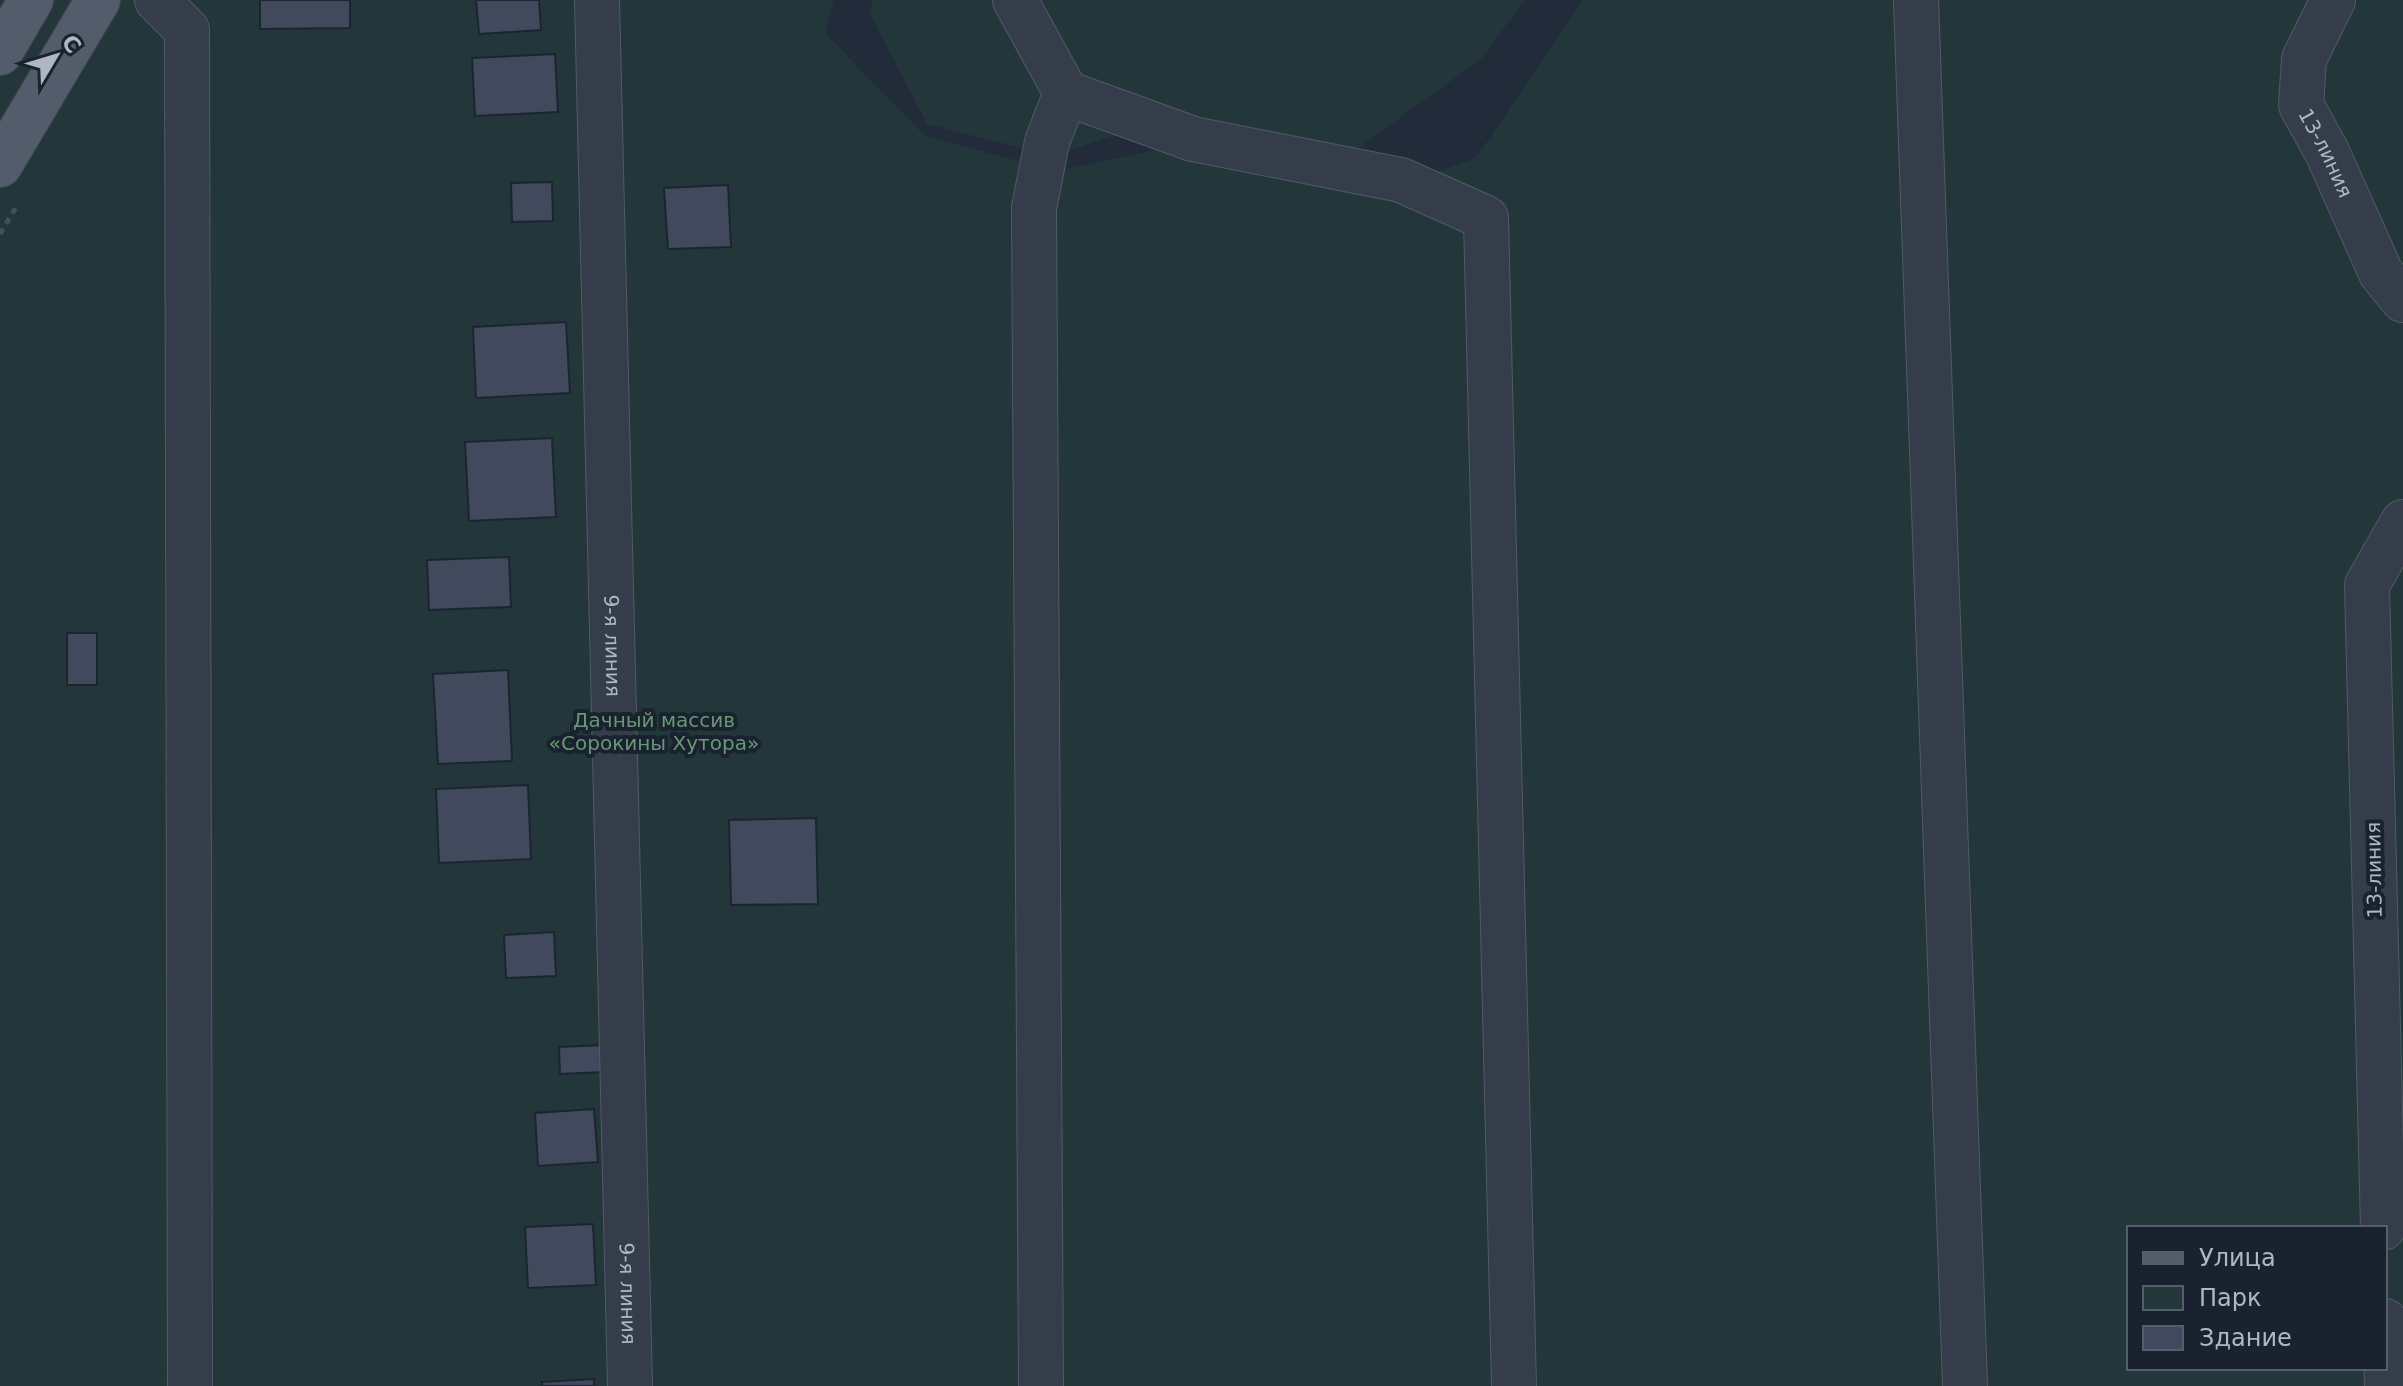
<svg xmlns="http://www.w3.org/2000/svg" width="2403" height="1386" font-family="'DejaVu Sans',sans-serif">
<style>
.green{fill:#23373b;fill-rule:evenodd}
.building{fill:#404a5c;stroke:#1c2431;stroke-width:2}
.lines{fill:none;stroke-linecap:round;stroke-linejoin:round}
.minor-casing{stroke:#525a68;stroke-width:46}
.major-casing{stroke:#3e4654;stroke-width:46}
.path{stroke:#3e5356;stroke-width:5;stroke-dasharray:6 6;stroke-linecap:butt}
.minor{stroke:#353d4b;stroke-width:44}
.major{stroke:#525c6b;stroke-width:44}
.labels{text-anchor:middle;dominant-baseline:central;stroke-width:8;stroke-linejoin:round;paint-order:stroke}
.street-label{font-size:20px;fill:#afb7c7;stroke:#1a222f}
.park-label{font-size:20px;fill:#669874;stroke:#1a222f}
</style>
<rect width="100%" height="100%" fill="#212b3a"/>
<!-- green -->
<g class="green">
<path d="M 0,0 L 834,0 L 825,33 L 925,136 L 1056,171 L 1162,149 L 1376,193 L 1476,158 L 1582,0 L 2403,0 L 2403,1386 L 0,1386 ZM 2129,1228 L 2385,1228 L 2385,1368 L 2129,1368 Z"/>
<path d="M 872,0 L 1525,0 L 1481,59 L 1357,149 L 1176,114 L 1053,156 L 927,124 L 870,14 Z"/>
</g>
<!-- building -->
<g class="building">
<path d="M 260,0 L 350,0 L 350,28 L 260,29 Z"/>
<path d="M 476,0 L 539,0 L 541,30 L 479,34 Z"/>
<path d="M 555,54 L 558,112 L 475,116 L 472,58 Z"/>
<path d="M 552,182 L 553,221 L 512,222 L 511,183 Z"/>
<path d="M 728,185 L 731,247 L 668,249 L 664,188 Z"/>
<path d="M 566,322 L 570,393 L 476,398 L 473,327 Z"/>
<path d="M 552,438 L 556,517 L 469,521 L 465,442 Z"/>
<path d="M 509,557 L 511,607 L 429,610 L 427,560 Z"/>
<rect x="67" y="633" width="30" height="52"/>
<path d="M 508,670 L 512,761 L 438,764 L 433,674 Z"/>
<path d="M 528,785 L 531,859 L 439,863 L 436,789 Z"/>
<path d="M 816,818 L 818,904 L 731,905 L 729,820 Z"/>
<path d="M 554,932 L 556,976 L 506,978 L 504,935 Z"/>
<path d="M 604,1045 L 605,1072 L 560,1074 L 559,1047 Z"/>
<path d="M 594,1109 L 598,1162 L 538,1166 L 535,1113 Z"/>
<path d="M 593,1224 L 596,1285 L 528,1288 L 525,1227 Z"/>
<path d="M 594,1379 L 594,1386 L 542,1386 L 542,1382 Z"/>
</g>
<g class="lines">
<defs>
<g id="minor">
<path d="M 157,0 L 187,30 L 190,1386"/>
<path id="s1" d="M 597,0 L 630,1386"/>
<path d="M 1015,0 L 1066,93 L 1193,139 L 1401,180 L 1486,218 L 1514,1386"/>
<path d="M 1916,0 L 1965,1386"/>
<path id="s2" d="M 2333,0 L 2304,59 L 2301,105 L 2327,152 L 2381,273 L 2403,300"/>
<path d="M 2383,1228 L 2367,585 L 2403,522"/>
<path d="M 2385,1321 L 2387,1386"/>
<path d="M 1041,1386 L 1034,208 L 1047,142 L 1066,93"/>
</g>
<g id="major">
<path d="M 0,53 L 31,0"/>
<path d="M 0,165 L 98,0"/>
</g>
</defs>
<!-- minor casing -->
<use href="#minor" class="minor-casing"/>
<!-- major casing -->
<use href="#major" class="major-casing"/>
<!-- path -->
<path class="path" d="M 0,234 L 18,204"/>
<!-- minor -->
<use href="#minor" class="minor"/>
<!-- major -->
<use href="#major" class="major"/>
</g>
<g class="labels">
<!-- street labels -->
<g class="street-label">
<text stroke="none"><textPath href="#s2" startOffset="166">13-линия</textPath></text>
<text stroke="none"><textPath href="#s1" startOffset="646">9-я линия</textPath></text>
<text transform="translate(2374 870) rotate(-91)">13-линия</text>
<text stroke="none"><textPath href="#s1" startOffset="1294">9-я линия</textPath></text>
</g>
<!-- park labels -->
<g class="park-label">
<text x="654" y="720">Дачный массив<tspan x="654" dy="23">«Сорокины Хутора»</tspan></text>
</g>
</g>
<!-- legend -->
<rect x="2127" y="1226" width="260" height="144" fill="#1a222f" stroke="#565e6c" stroke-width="2"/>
<rect x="2143" y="1252" width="40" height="12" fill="#525c6b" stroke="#565e6c" stroke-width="2"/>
<text x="2199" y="1266" font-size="24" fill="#afb7c7">Улица</text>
<rect x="2143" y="1286" width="40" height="24" fill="#23373b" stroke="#565e6c" stroke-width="2"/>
<text x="2199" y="1306" font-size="24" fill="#afb7c7">Парк</text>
<rect x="2143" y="1326" width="40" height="24" fill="#404a5c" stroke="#565e6c" stroke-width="2"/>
<text x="2199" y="1346" font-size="24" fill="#afb7c7">Здание</text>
<!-- north arrow -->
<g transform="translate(56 56) rotate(52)" stroke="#1a222f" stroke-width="6" paint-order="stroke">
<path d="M0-6L14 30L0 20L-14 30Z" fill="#afb7c7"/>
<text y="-12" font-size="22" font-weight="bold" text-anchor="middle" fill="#afb7c7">С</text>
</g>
</svg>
